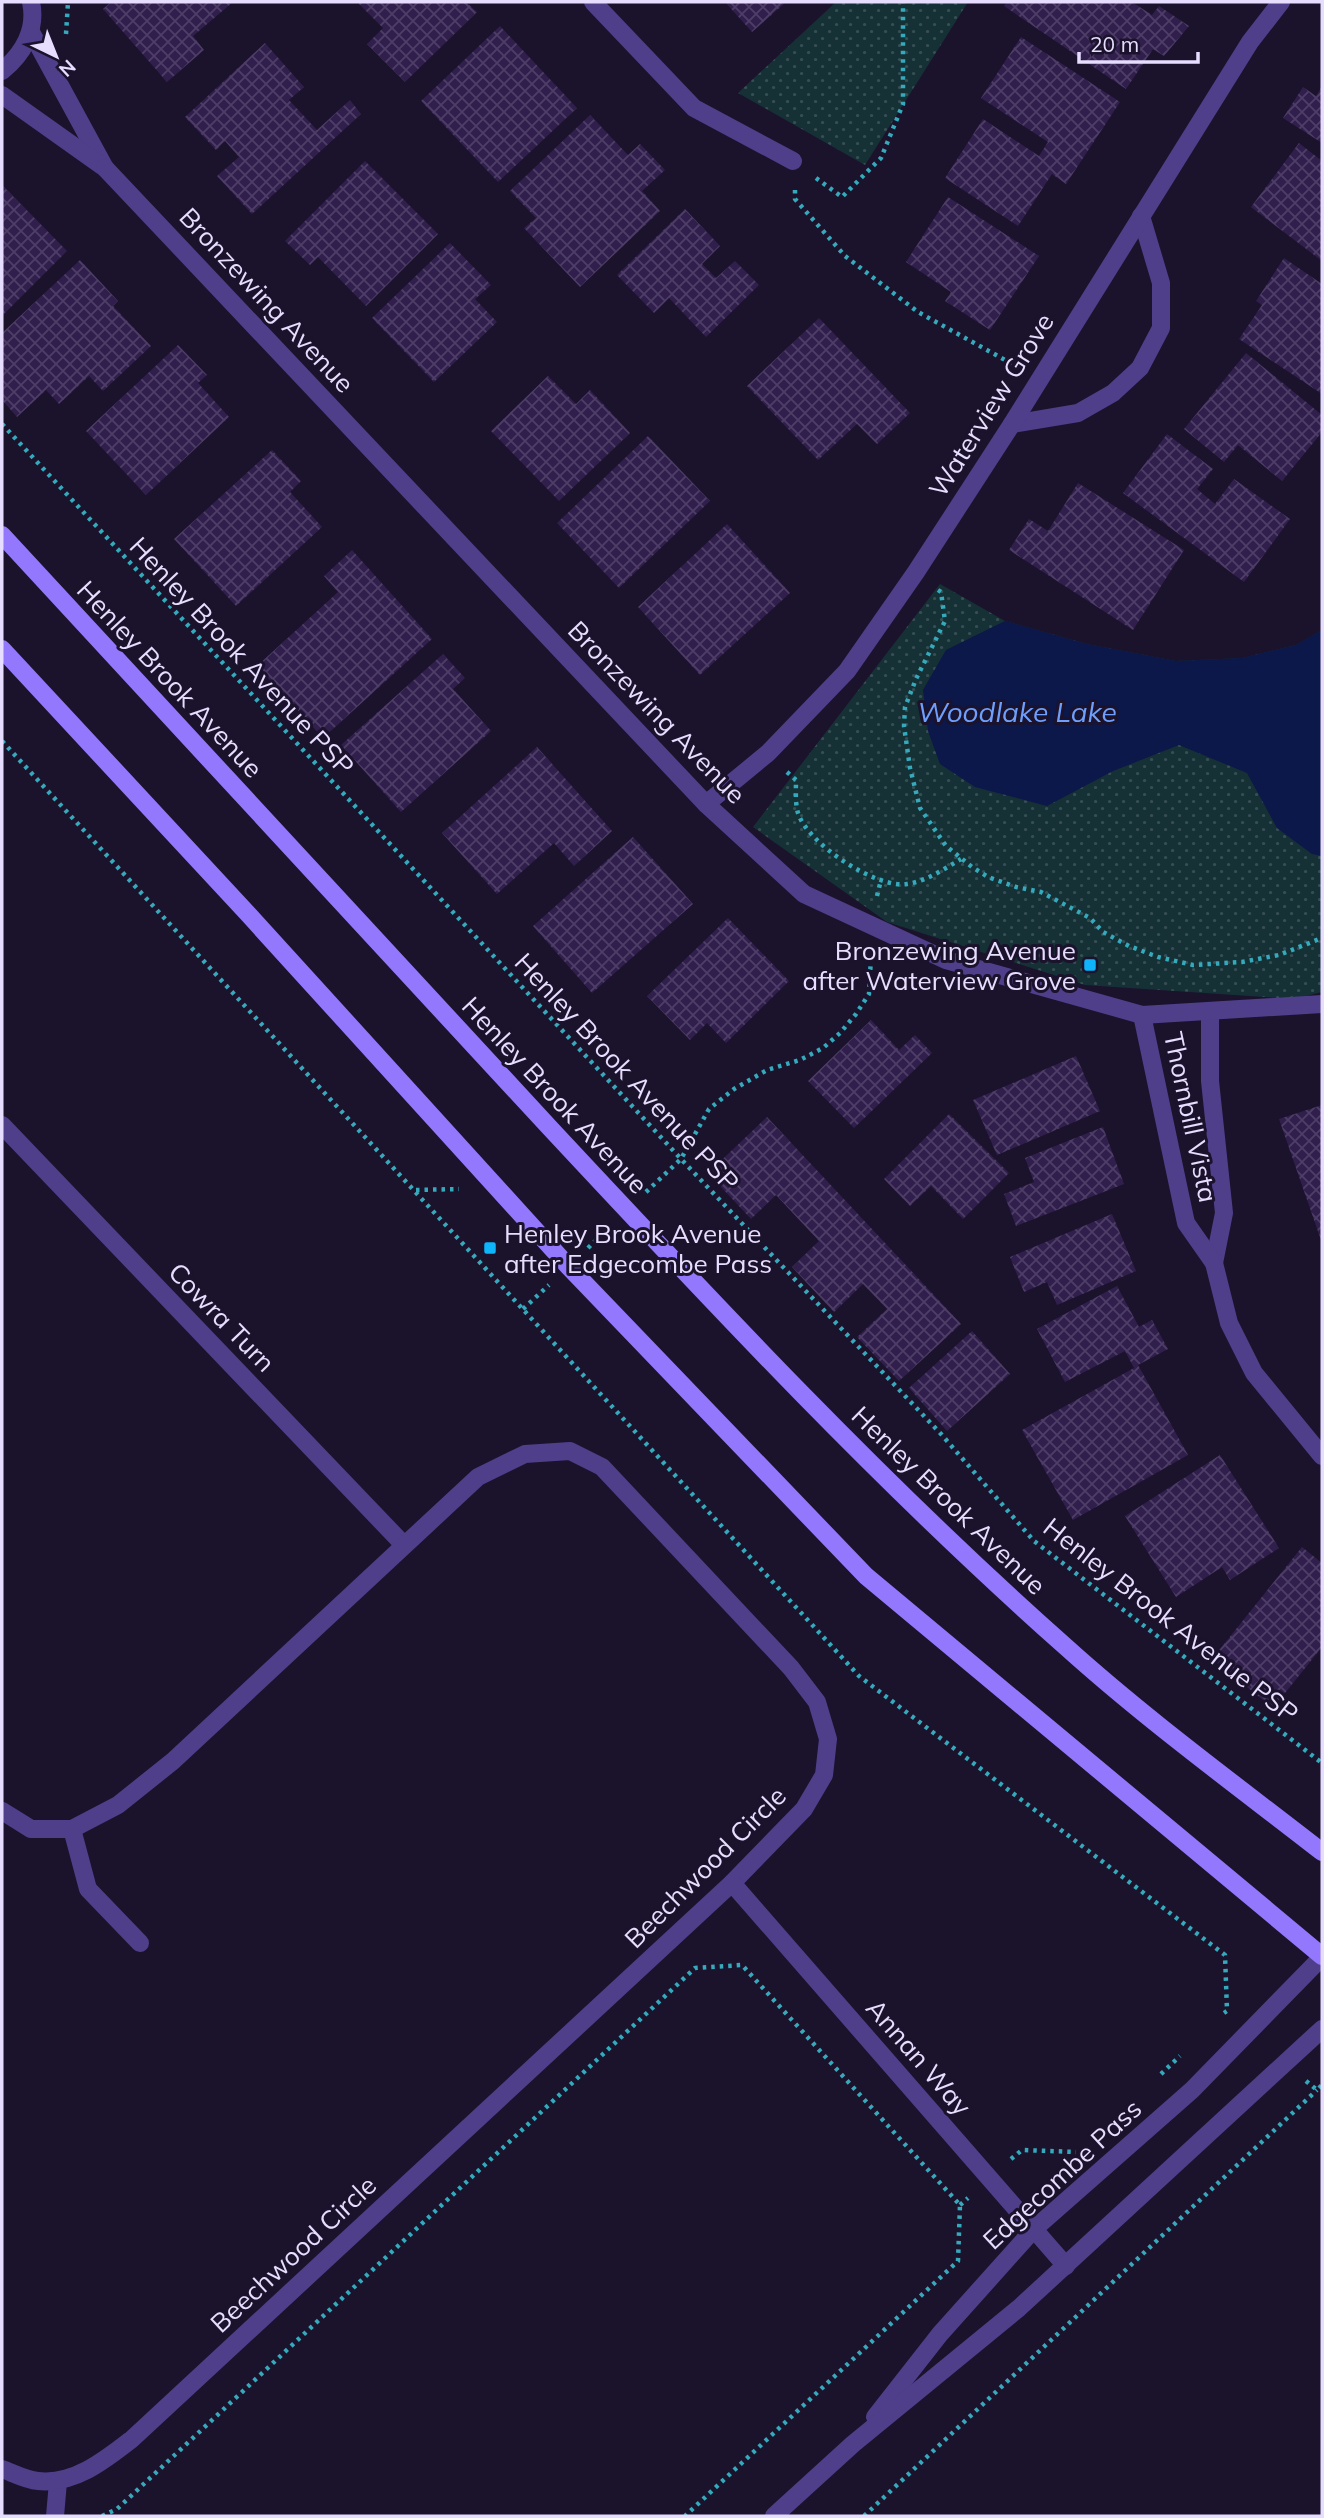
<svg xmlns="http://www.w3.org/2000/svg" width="1324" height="2518" font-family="Mulish,sans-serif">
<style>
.green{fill:url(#green-dots)}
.water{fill:#0c174a}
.building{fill:url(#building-cross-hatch)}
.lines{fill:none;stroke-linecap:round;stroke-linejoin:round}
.path{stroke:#34aabc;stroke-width:4.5;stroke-dasharray:3.5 5;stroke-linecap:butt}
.service{stroke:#4f3e8a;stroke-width:18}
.minor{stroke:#4f3e8a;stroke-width:18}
.tertiary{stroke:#4f3e8a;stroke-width:18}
.secondary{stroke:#9377fc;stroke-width:18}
.poi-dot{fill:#0eb5fa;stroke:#1b122c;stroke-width:2.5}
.labels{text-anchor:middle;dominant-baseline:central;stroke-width:6;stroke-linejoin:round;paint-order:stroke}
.street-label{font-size:26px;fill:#e7ddfe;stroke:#1b122c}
.poi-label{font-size:26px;fill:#e7ddfe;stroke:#1b122c;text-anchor:end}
.water-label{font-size:28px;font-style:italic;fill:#6e9ffc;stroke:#1b122c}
</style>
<defs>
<pattern id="green-dots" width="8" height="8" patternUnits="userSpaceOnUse" patternTransform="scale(1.75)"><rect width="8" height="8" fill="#153136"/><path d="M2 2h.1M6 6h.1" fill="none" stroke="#374e54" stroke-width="1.8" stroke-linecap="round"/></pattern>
<pattern id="building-cross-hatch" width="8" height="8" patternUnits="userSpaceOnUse" patternTransform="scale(1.75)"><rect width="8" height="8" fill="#301e4c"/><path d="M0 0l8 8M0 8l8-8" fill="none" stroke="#4e3e67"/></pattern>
</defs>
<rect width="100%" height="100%" fill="#1b122c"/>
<!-- green -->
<g class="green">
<path d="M 836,2 L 968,2 L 865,165 L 738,93 Z"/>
<path d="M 940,584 L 1005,621 L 1087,644 L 1176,661 L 1242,658 L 1296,645 L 1322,630 L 1322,992 L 1294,999 L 1085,985 L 887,922 L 753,827 Z"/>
</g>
<!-- water -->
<path class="water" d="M 1005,621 L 1087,644 L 1176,661 L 1242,658 L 1296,645 L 1322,630 L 1322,856 L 1312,854 L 1277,828 L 1247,773 L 1179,745 L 1113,771 L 1047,806 L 975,787 L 940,764 L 928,731 L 923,690 L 946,650 Z"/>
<!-- building -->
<g class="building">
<path d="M 111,2 L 233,2 L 193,36 L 204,50 L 167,82 L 103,9 Z"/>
<path d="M 357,2 L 466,2 L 477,12 L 405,82 L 367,44 L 383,28 Z"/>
<path d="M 725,2 L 786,2 L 752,32 Z"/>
<path d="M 1007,2 L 1132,2 L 1152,15 L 1159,6 L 1189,26 L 1164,56 L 1153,49 L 1126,89 L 1004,6 Z"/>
<path d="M 500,26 L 577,108 L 498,182 L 421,101 Z"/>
<path d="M 1021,37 L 1120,102 L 1066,184 L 1052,174 L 1018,226 L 945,178 L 983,119 L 1039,156 L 1048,142 L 981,98 Z"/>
<path d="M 265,43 L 304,87 L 289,100 L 317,130 L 350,100 L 361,114 L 252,214 L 217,176 L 239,157 L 225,141 L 216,150 L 185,117 Z"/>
<path d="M 1322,86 L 1322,143 L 1283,118 L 1303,87 L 1316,96 Z"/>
<path d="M 590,115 L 628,155 L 640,144 L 665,170 L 642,191 L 660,211 L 580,287 L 524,228 L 536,218 L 510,191 Z"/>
<path d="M 1299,143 L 1322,161 L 1322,261 L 1251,207 Z"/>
<path d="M 365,161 L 438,234 L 366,306 L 318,257 L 310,265 L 285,241 Z"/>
<path d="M 2,185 L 67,251 L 2,316 Z"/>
<path d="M 948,197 L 1039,256 L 990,330 L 945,301 L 951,292 L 906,262 Z"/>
<path d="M 685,209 L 720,246 L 702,264 L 716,278 L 735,261 L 759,285 L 706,337 L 669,298 L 654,313 L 617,275 Z"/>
<path d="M 450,243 L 491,285 L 475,299 L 497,322 L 434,382 L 372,318 Z"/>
<path d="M 1284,258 L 1322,284 L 1322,394 L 1239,339 L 1262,305 L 1256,301 Z"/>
<path d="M 80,260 L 118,301 L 113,306 L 151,346 L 103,391 L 89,376 L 59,404 L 46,390 L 17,417 L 2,400 L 2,333 Z"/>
<path d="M 819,318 L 910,413 L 877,444 L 857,424 L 818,460 L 747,386 Z"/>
<path d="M 178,345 L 207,375 L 198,383 L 229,417 L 146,495 L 86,431 Z"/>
<path d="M 1246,353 L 1322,415 L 1322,432 L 1282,481 L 1238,445 L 1224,462 L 1184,429 Z"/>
<path d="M 548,376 L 576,404 L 590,390 L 630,433 L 559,501 L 491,431 Z"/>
<path d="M 1167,434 L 1213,469 L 1197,489 L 1215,504 L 1234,479 L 1290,519 L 1244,582 L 1123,493 Z"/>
<path d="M 648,436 L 710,501 L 619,588 L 557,523 Z"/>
<path d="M 272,450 L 301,481 L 290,492 L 322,527 L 236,606 L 174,539 Z"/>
<path d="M 1078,483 L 1184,550 L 1133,630 L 1009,550 L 1029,519 L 1048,531 Z"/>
<path d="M 727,524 L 790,593 L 700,675 L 638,607 Z"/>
<path d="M 352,550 L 432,639 L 323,738 L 257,666 L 338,592 L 324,576 Z"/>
<path d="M 443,654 L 465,678 L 453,689 L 491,731 L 401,812 L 341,745 Z"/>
<path d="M 537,747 L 612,831 L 574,866 L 554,843 L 497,894 L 442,833 Z"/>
<path d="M 633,837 L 693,904 L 592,993 L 533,926 Z"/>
<path d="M 728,918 L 789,981 L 726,1043 L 707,1023 L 690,1040 L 647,996 Z"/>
<path d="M 871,1020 L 899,1050 L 915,1035 L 932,1053 L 854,1128 L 808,1081 Z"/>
<path d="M 1076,1056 L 1100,1111 L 997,1155 L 973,1100 Z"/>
<path d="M 1322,1105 L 1322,1243 L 1279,1119 Z"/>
<path d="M 949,1114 L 1009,1173 L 963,1219 L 931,1186 L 910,1206 L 884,1179 Z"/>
<path d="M 767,1117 L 961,1324 L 899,1381 L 857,1337 L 887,1309 L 863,1284 L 834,1312 L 792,1267 L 819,1241 L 776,1195 L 751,1219 L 708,1173 Z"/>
<path d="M 1103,1127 L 1124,1184 L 1016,1226 L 1004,1194 L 1034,1182 L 1025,1158 Z"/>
<path d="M 1112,1214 L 1136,1271 L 1057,1305 L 1047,1282 L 1024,1292 L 1010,1257 Z"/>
<path d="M 1117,1286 L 1139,1327 L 1152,1320 L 1168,1349 L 1138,1365 L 1188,1455 L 1073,1520 L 1022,1430 L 1134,1368 L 1125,1351 L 1065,1382 L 1037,1329 Z"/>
<path d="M 972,1331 L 1010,1374 L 947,1431 L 909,1388 Z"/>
<path d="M 1220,1455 L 1279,1548 L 1230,1580 L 1222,1567 L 1176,1597 L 1125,1516 Z"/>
<path d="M 1302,1547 L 1322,1563 L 1322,1647 L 1273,1708 L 1212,1659 Z"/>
</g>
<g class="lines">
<!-- path -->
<g class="path">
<path d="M 66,34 L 68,2"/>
<path d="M 816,178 L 842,197 L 881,158 L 903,104 L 903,2"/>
<path d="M 795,190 L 795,199 L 845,256 L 918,312 L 1016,366"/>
<path d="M 2,424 L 681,1159 L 941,1434 L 1034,1541 L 1322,1763"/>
<path d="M 938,590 L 941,592 L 945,621 L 916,679 L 905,707 L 904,726 L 910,768 L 920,808 L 946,846 L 972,867 L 988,877 L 1016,887 L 1041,892 L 1090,918 L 1103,932 L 1129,946 L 1158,957 L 1193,965 L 1242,962 L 1279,955 L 1322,938"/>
<path d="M 2,741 L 859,1676 L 1225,1955 L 1227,2011 L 1224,2013"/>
<path d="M 787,772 L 796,780 C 796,790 795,803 798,813 C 807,843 876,889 907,884 C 927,881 944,869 961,859"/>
<path d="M 877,896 L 881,880"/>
<path d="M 416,1190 L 459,1189"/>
<path d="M 646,1192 L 681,1159 L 709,1109 L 734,1089 L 767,1070 L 800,1060 L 823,1048 L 840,1033 L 856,1014 L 869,994 L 871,957"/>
<path d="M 588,1248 L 607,1229"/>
<path d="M 523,1309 L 549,1285"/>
<path d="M 1161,2074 L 1180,2056"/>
<path d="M 1306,2081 L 1317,2090 L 1322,2085"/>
<path d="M 1011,2159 L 1022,2150 L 1076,2152"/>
<path d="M 960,2205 L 968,2198"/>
<path d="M 102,2516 L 117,2509 L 695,1968 L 742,1965 L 960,2205 L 958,2261 L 685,2516"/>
<path d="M 864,2516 L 1317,2090"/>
</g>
<!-- service -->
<g class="service">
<path d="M 1012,424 L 1078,413 L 1113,393 L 1140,368 L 1161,328 L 1161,283 L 1141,216"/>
<path d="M 72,1829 L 88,1889 L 140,1943"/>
<path d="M 55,2516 L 58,2482"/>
</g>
<!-- minor -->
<g class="minor">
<path d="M 593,2 L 694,108 L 793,161"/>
<path d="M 31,32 L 105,168"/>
<path d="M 2,95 L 102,166"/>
<path d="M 706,804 L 768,753 L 847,671 L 916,572 L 1012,424 L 1250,42 L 1281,2"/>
<path d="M 1210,1011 L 1210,1081 L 1224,1213 L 1214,1263"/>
<path d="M 1142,1015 L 1186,1223 L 1214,1263 L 1229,1323 L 1254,1373 L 1322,1456"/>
<path d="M 2,1125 L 404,1545"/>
<path d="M 2,1811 L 31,1829 L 72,1829 L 118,1805 L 173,1761 L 478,1477 L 525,1454 L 570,1451 L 602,1467 L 791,1668 L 817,1702 L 828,1739 L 824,1775 L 804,1809 L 732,1883 L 132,2439 C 105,2460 74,2485 38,2481 C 26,2480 13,2473 2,2469"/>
<path d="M 732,1883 L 1066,2266"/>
</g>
<!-- tertiary -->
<g class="tertiary">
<path d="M 2,71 C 23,54 37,30 31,2"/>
<path d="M 105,168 L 706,804 L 804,894 L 946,960 L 1142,1015 L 1322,1004"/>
<path d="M 875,2417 L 940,2334 L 1034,2229 L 1192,2090 L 1322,1957"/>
<path d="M 774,2516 L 853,2444 L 1019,2308 L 1322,2029"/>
</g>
<!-- secondary -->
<g class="secondary">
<path d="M 2,535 C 184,733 366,931 550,1128 C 716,1306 883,1485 1066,1647 C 1147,1720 1236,1785 1322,1852"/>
<path d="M 2,649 L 249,915 L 568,1266 L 866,1576 L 1322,1956"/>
</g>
</g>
<!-- markers -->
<g class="poi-dot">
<rect x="1083" y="958" width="14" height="14" rx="3.5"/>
<rect x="483" y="1241" width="14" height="14" rx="3.5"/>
</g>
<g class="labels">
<!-- street labels -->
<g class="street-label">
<text transform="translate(267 300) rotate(47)">Bronzewing Avenue</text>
<text transform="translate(991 405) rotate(-58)">Waterview Grove</text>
<text transform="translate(242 656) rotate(47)">Henley Brook Avenue PSP</text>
<text transform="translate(170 679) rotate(47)">Henley Brook Avenue</text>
<text transform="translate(657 712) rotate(46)">Bronzewing Avenue</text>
<text transform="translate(627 1072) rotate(47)">Henley Brook Avenue PSP</text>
<text transform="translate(555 1095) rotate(47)">Henley Brook Avenue</text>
<text transform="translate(1191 1117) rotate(78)">Thornbill Vista</text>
<text transform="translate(222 1317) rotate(46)">Cowra Turn</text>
<text transform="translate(949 1500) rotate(44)">Henley Brook Avenue</text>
<text transform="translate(1171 1620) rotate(38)">Henley Brook Avenue PSP</text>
<text transform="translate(705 1867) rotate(-45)">Beechwood Circle</text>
<text transform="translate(919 2057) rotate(49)">Annan Way</text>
<text transform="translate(1062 2174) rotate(-43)">Edgecombe Pass</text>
<text transform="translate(293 2254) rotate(-43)">Beechwood Circle</text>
</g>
<!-- poi labels -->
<g class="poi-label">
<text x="1076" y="950">Bronzewing Avenue<tspan x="1076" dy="30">after Waterview Grove</tspan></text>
<text x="504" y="1233" text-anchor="start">Henley Brook Avenue<tspan x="504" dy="30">after Edgecombe Pass</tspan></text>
</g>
<!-- water labels -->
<g class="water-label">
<text x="1017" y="711">Woodlake Lake</text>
</g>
</g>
<!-- border -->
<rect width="1324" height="2518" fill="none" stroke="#e7ddfe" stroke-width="7"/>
<!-- north arrow -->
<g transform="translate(56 56) rotate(137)" stroke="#1b122c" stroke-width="5" paint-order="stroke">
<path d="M0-5L12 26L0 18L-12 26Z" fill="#e7ddfe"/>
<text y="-10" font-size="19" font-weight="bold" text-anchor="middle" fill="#e7ddfe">N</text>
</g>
<!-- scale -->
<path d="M1079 52v10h119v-10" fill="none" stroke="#e7ddfe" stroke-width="3.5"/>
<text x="1090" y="52" font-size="21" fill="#e7ddfe" stroke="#1b122c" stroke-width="5" paint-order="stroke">20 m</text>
</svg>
